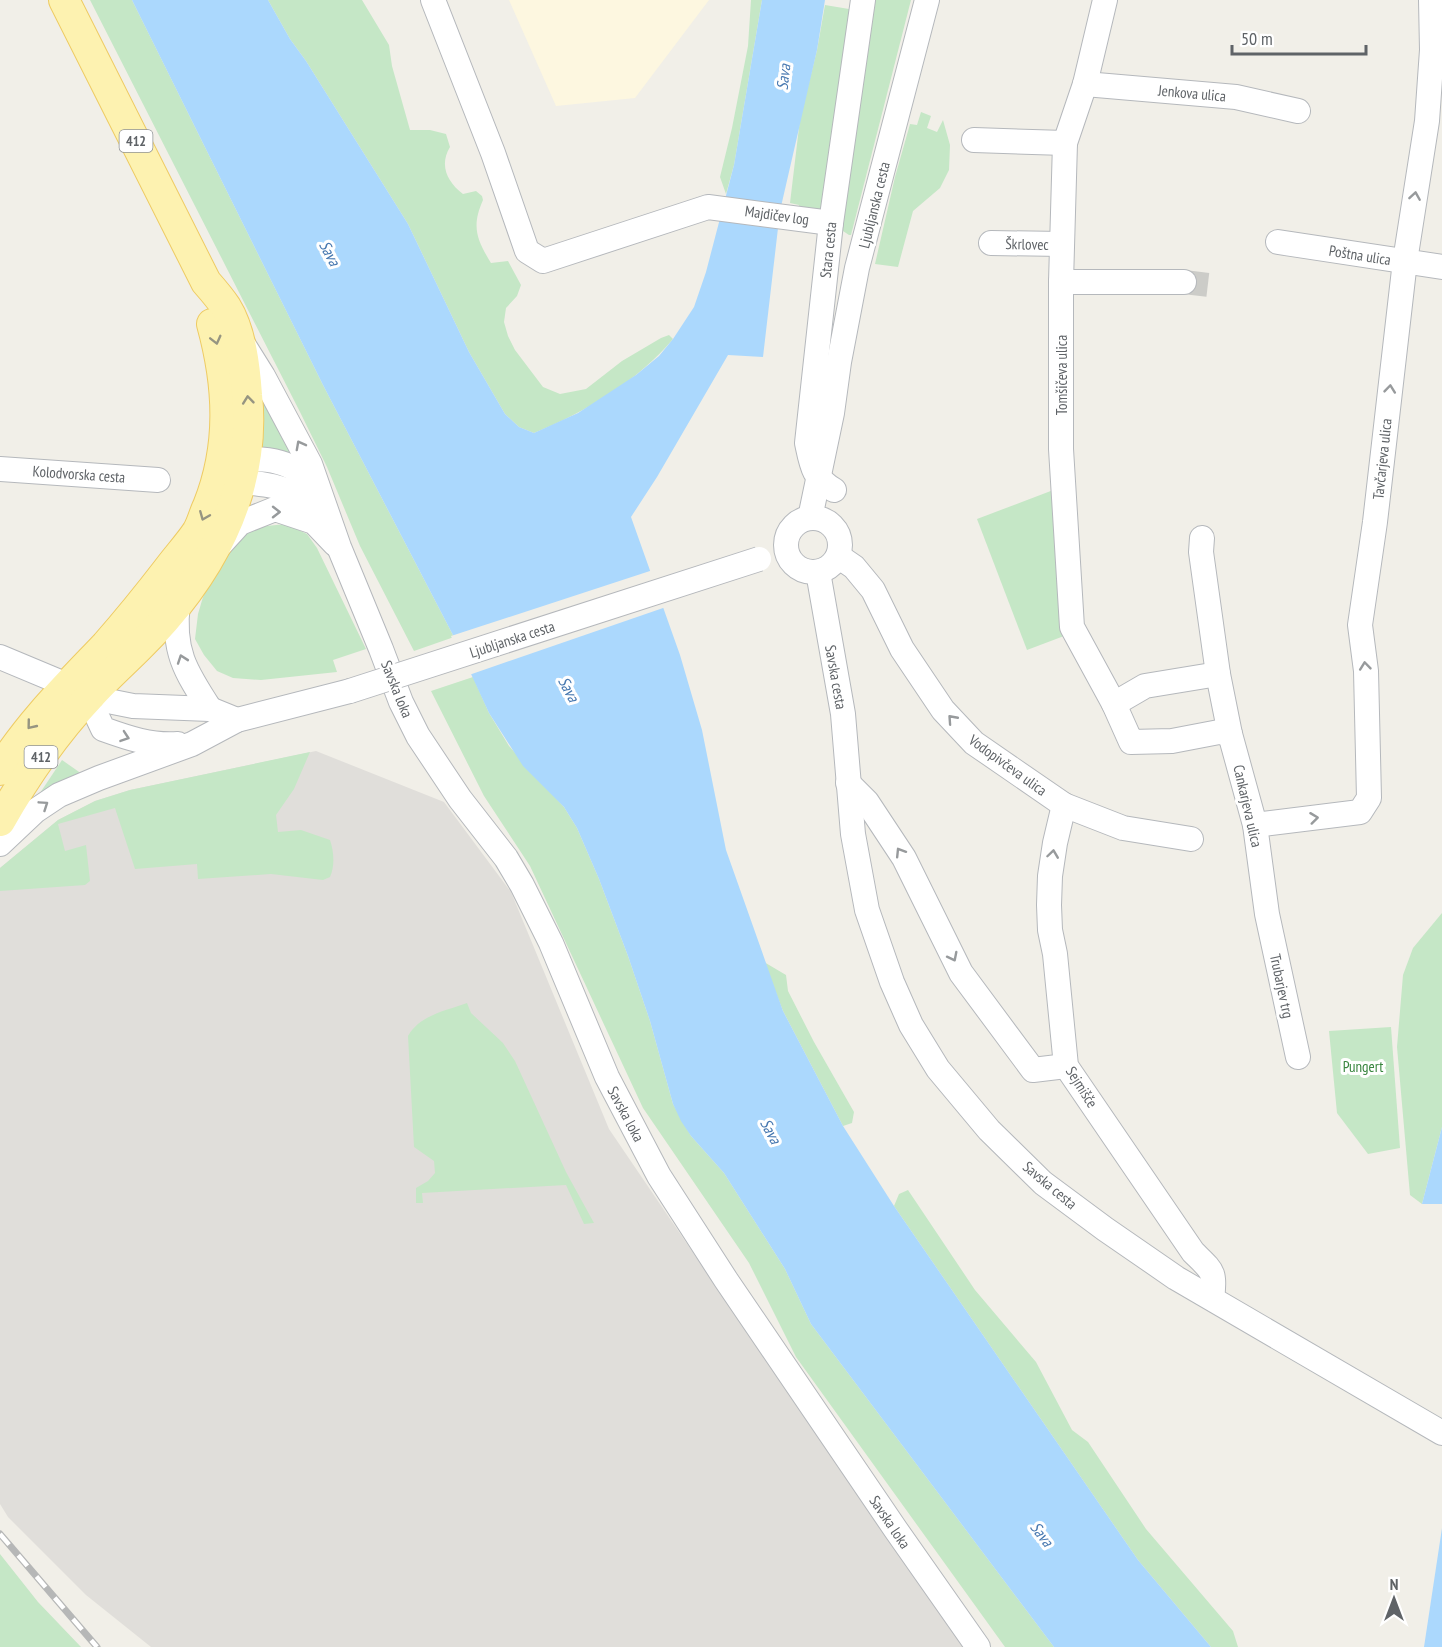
<svg xmlns="http://www.w3.org/2000/svg" width="1442" height="1647" font-family="'PT Sans Narrow',sans-serif">
<style>
.commercial{fill:#fdf7e0}
.industrial{fill:#e0deda}
.green{fill:#c5e7c6}
.water{fill:#abd8fd}
.pier{fill:#f1efe8}
.lines{fill:none;stroke-linecap:round;stroke-linejoin:round}
.minor-tunnel{stroke:#ccccc8;stroke-width:24;stroke-dasharray:24 12;stroke-linecap:butt}
.minor-casing{stroke:#b5b8bc;stroke-width:26}
.major-casing{stroke:#eecb63;stroke-width:32}
.minor{stroke:#fff;stroke-width:24}
.major{stroke:#fdf2b0;stroke-width:30}
.rail-casing{stroke:#b6b7b7;stroke-width:7}
.rail{stroke:#fff;stroke-width:4.5;stroke-dasharray:14;stroke-linecap:butt}
.minor-bridge-casing{stroke:#b5b8bc;stroke-width:26;stroke-linecap:butt}
.minor-bridge{stroke:#fff;stroke-width:24}
.oneway{stroke:#979a9c}
.oneway2{stroke:#969581}
.labels{text-anchor:middle;dominant-baseline:central;stroke-width:6;stroke-linejoin:round;paint-order:stroke}
.shield{fill:#fff;stroke:#8f9295;stroke-width:1.5}
.shield-label{font-size:14px;font-weight:bold;fill:#5f6367}
.street-label{font-size:15px;fill:#5f6367;stroke:#fff}
.park-label{font-size:15px;fill:#38853e;stroke:#fff}
.water-label{font-size:16px;font-style:italic;fill:#4778b0;stroke:#fff}
</style>
<rect width="100%" height="100%" fill="#f1efe8"/>
<!-- commercial -->
<path class="commercial" d="M 509,0 L 709,0 L 635,98 L 556,106 Z"/>
<!-- industrial -->
<path class="industrial" d="M 316,751 L 444,802 L 511,892 L 609,1129 L 895,1550 L 968,1647 L 151,1647 L 86,1595 L 8,1517 L 0,1504 L 0,868 L 58,820 L 95,801 L 130,790 Z"/>
<!-- green -->
<g class="green">
<path d="M 90,0 L 132,0 L 323,385 L 454,637 L 414,651 L 360,546 L 327,467 L 300,412 Z"/>
<path d="M 268,0 L 362,0 L 389,45 L 392,66 L 410,130 L 430,130 L 446,134 L 450,147 C 439,165 447,182 463,194 L 476,191 L 482,196 L 483,200 C 471,227 477,240 491,263 L 508,261 L 521,285 L 517,296 L 506,308 L 504,322 L 508,336 L 515,350 L 543,387 L 560,394 L 586,389 L 622,361 L 661,338 L 669,335 L 673,339 C 638,381 584,413 534,433 L 519,427 L 505,414 L 469,352 L 408,224 L 306,61 L 290,39 Z"/>
<path d="M 751,0 L 762,0 L 734,165 L 726,194 L 720,177 L 732,128 L 748,46 Z"/>
<path d="M 870,0 L 911,0 L 851,235 L 849,235 L 837,227 Z"/>
<path d="M 825,5 L 855,10 L 823,212 L 797,213 L 799,205 L 790,203 L 800,119 L 817,50 Z"/>
<path d="M 921,112 L 931,116 L 927,128 L 937,132 L 943,120 L 950,145 L 949,170 L 940,188 L 913,211 L 898,267 L 875,264 L 895,177 L 910,124 L 917,125 Z"/>
<path d="M 266,403 L 292,449 L 291,456 L 261,450 L 262,405 Z"/>
<path d="M 1056,489 L 1064,636 L 1027,650 L 977,519 Z"/>
<path d="M 286,524 L 307,534 L 317,548 L 366,649 L 333,660 L 337,672 L 261,680 L 233,678 L 217,671 L 204,655 L 195,639 L 198,614 L 203,597 L 222,561 L 236,541 L 257,527 Z"/>
<path d="M 473,677 L 489,713 L 509,746 L 564,807 L 577,828 L 599,879 L 628,956 L 650,1021 L 673,1104 L 691,1136 L 724,1173 L 785,1269 L 811,1324 L 1054,1647 L 1005,1647 L 796,1357 L 749,1263 L 643,1108 L 530,866 L 484,796 L 431,691 Z"/>
<path d="M 310,752 L 294,789 L 276,815 L 278,832 L 301,830 L 330,840 C 334,852 335,866 330,877 L 323,880 L 271,874 L 198,879 L 197,864 L 135,869 L 115,808 L 58,824 L 65,851 L 86,845 L 90,881 L 85,885 L 0,891 L 0,868 L 58,820 L 95,801 L 130,790 Z"/>
<path d="M 62,760 L 82,774 L 46,796 L 40,793 Z"/>
<path d="M 1442,913 L 1442,1127 L 1422,1204 L 1410,1195 L 1397,1047 L 1403,975 L 1413,948 Z"/>
<path d="M 764,962 L 786,975 L 788,991 L 814,1042 L 854,1112 L 852,1123 L 843,1126 L 783,1011 Z"/>
<path d="M 467,1003 L 471,1013 L 503,1043 L 515,1061 L 566,1172 L 594,1223 L 584,1224 L 566,1185 L 422,1193 L 423,1203 L 416,1203 L 416,1188 L 428,1181 L 435,1173 L 434,1161 L 414,1147 L 408,1036 C 420,1015 445,1011 467,1003 Z"/>
<path d="M 1391,1027 L 1400,1148 L 1368,1154 L 1337,1113 L 1329,1031 Z"/>
<path d="M 908,1190 L 975,1290 L 1036,1362 L 1072,1430 L 1088,1442 L 1146,1529 L 1233,1631 L 1238,1647 L 1211,1647 L 1138,1560 L 894,1206 L 899,1194 Z"/>
<path d="M 0,1554 L 38,1602 L 81,1647 L 0,1647 Z"/>
</g>
<!-- water -->
<g class="water">
<path d="M 132,0 L 268,0 L 290,39 L 306,61 L 408,224 L 469,352 L 505,414 L 519,427 L 534,433 L 578,413 L 636,375 L 659,356 L 673,339 L 694,307 L 706,272 L 734,165 L 762,0 L 825,0 L 817,50 L 780,211 L 763,357 L 728,355 L 657,477 L 631,517 L 680,655 L 702,730 L 726,850 L 783,1011 L 843,1126 L 894,1206 L 1138,1560 L 1211,1647 L 1054,1647 L 811,1324 L 785,1269 L 724,1173 L 691,1136 L 681,1121 L 673,1104 L 650,1021 L 628,956 L 599,879 L 577,828 L 564,807 L 523,766 L 489,713 L 454,637 L 323,385 Z"/>
<path d="M 1442,1127 L 1442,1204 L 1422,1204 Z"/>
<path d="M 1442,1528 L 1442,1647 L 1424,1647 Z"/>
</g>
<!-- pier -->
<path class="pier" d="M 653,570 L 666,607 L 469,675 L 451,636 Z"/>
<g class="lines">
<!-- minor-tunnel -->
<path class="minor-tunnel" d="M 1184,282 L 1218,286"/>
<defs>
<g id="minor">
<path d="M 433,0 L 493,153 L 527,251 L 543,261 L 708,207 L 831,223"/>
<path d="M 1105,0 L 1085,84 L 1065,143 L 1061,282 L 1061,449 L 1072,627 L 1114,704 L 1131,742 L 1172,741 L 1219,732 L 1230,734"/>
<path d="M 1085,84 L 1236,97 L 1298,111"/>
<path d="M 974,140 L 1065,143"/>
<path d="M 1278,242 L 1442,267"/>
<path d="M 991,243 L 1062,244"/>
<path d="M 1061,282 L 1184,282"/>
<path d="M 243,344 L 263,376 L 310,464 L 339,547 L 381,649 L 401,702 L 418,736 L 460,799 L 506,858 L 522,885 L 551,943 L 607,1077 L 659,1176 L 726,1280 L 896,1530 L 978,1647"/>
<path d="M 228,460 C 249,458 280,457 297,471 C 304,477 310,486 316,493"/>
<path d="M 0,469 L 158,480"/>
<path d="M 223,482 C 244,481 289,484 303,501 C 308,507 311,515 314,522"/>
<path d="M 834,490 C 813,477 812,467 807,443 L 831,223 L 863,0"/>
<circle cx="813" cy="545" r="27"/>
<path d="M 810,518 L 832,413 L 839,362 L 857,268 L 927,0"/>
<path d="M 1202,538 L 1201,552 L 1218,674 L 1230,734 L 1255,825 L 1267,914 L 1298,1057"/>
<path d="M 220,545 L 240,523 L 275,509 L 314,522 L 335,544"/>
<path d="M 838,556 L 854,567 L 873,590 L 902,649 L 943,710 L 974,743 L 1064,805 L 1123,828 L 1191,839"/>
<path d="M 818,572 L 843,714 L 853,834 L 867,910 L 892,982 L 911,1025 L 938,1069 L 989,1130 L 1043,1183 L 1105,1229 L 1176,1278 L 1442,1433"/>
<path d="M 178,603 C 172,650 185,671 210,709"/>
<path d="M 0,657 L 67,685 L 88,697 L 133,706 L 210,709 L 237,720"/>
<path d="M 88,697 L 103,729 C 128,738 151,746 178,744"/>
<path d="M 1114,704 L 1145,686 L 1218,674"/>
<path d="M 848,783 L 867,802 L 904,858 L 961,973 L 1033,1070 L 1066,1066"/>
<path d="M 1064,805 L 1055,843 L 1050,876 L 1049,905 L 1050,930 L 1055,954 L 1066,1066 L 1193,1252 C 1212,1271 1216,1271 1212,1298"/>
<path d="M 1255,825 L 1360,812 L 1369,798 L 1366,671 L 1360,625 L 1375,522 L 1405,261 L 1427,121 L 1432,50 L 1431,0"/>
<path d="M 0,844 L 35,811 L 59,795 L 99,778 L 192,744 L 237,720 L 350,691"/>
</g>
<g id="major">
<path d="M 0,770 C 29,723 68,685 106,645 C 128,620 149,594 169,568 C 178,556 189,544 197,532 C 202,524 204,514 208,506 C 232,446 229,386 212,324"/>
<path d="M 0,821 C 25,777 55,733 90,696 C 105,679 122,664 138,648 C 207,580 257,494 247,395 C 245,367 241,331 226,307 C 220,298 213,290 206,282 L 64,0"/>
</g>
</defs>
<!-- minor casing -->
<use href="#minor" class="minor-casing"/>
<!-- major casing -->
<use href="#major" class="major-casing"/>
<!-- minor -->
<use href="#minor" class="minor"/>
<!-- major -->
<use href="#major" class="major"/>
<defs>
<path id="rail" d="M 0,1534 L 97,1647"/>
</defs>
<!-- rail casing -->
<use href="#rail" class="rail-casing"/>
<!-- rail -->
<use href="#rail" class="rail"/>
<defs>
<path id="minor-bridge" d="M 350,691 L 759,559"/>
</defs>
<!-- minor-bridge casing -->
<use href="#minor-bridge" class="minor-bridge-casing"/>
<!-- minor-bridge -->
<use href="#minor-bridge" class="minor-bridge"/>
</g>
<!-- one-way arrows -->
<defs><path id="oneway-chevron" d="M-2-3.5L2.5 0L-2 3.5" fill="none" stroke-width="1.6" stroke-linecap="round" stroke-linejoin="round" transform="scale(1.5)"/></defs>
<g class="oneway">
<use href="#oneway-chevron" transform="translate(1415 196) rotate(-81)"/>
<use href="#oneway-chevron" transform="translate(1390 389) rotate(-84)"/>
<use href="#oneway-chevron" transform="translate(300 445) rotate(-118)"/>
<use href="#oneway-chevron" transform="translate(276 512)"/>
<use href="#oneway-chevron" transform="translate(182 659) rotate(-109)"/>
<use href="#oneway-chevron" transform="translate(1365 666) rotate(-96)"/>
<use href="#oneway-chevron" transform="translate(952 719) rotate(-132)"/>
<use href="#oneway-chevron" transform="translate(125 737) rotate(19)"/>
<use href="#oneway-chevron" transform="translate(44 805) rotate(-34)"/>
<use href="#oneway-chevron" transform="translate(1314 818) rotate(-7)"/>
<use href="#oneway-chevron" transform="translate(900 852) rotate(-122)"/>
<use href="#oneway-chevron" transform="translate(1053 854) rotate(-82)"/>
<use href="#oneway-chevron" transform="translate(953 957) rotate(63)"/>
</g>
<g class="oneway2">
<use href="#oneway-chevron" transform="translate(216 340) rotate(76)"/>
<use href="#oneway-chevron" transform="translate(248 400) rotate(-96)"/>
<use href="#oneway-chevron" transform="translate(204 516) rotate(112)"/>
<use href="#oneway-chevron" transform="translate(31 725) rotate(129)"/>
</g>
<g class="labels">
<!-- shield labels -->
<g class="shield">
<rect x="119.5" y="130" width="33" height="22" rx="4.5"/>
<rect x="24.5" y="746" width="33" height="22" rx="4.5"/>
</g>
<g class="shield-label">
<text x="136" y="141">412</text>
<text x="41" y="757">412</text>
</g>
<!-- street labels -->
<g class="street-label">
<text transform="translate(1192 93) rotate(5)">Jenkova ulica</text>
<text transform="translate(874 205) rotate(-76)">Ljubljanska cesta</text>
<text transform="translate(777 215) rotate(8)">Majdičev log</text>
<text transform="translate(1027 244) rotate(1)">Škrlovec</text>
<text transform="translate(828 250) rotate(-84)">Stara cesta</text>
<text transform="translate(1360 255) rotate(9)">Poštna ulica</text>
<text transform="translate(1061 375) rotate(-90)">Tomšičeva ulica</text>
<text transform="translate(1382 459) rotate(-84)">Tavčarjeva ulica</text>
<text transform="translate(79 474) rotate(4)">Kolodvorska cesta</text>
<text transform="translate(512 639) rotate(-18)">Ljubljanska cesta</text>
<text transform="translate(836 677) rotate(80)">Savska cesta</text>
<text transform="translate(397 689) rotate(68)">Savska loka</text>
<text transform="translate(1008 765) rotate(36)">Vodopivčeva ulica</text>
<text transform="translate(1248 806) rotate(77)">Cankarjeva ulica</text>
<text transform="translate(1282 986) rotate(78)">Trubarjev trg</text>
<text transform="translate(1082 1087) rotate(58)">Sejmišče</text>
<text transform="translate(626 1114) rotate(62)">Savska loka</text>
<text transform="translate(1050 1185) rotate(40)">Savska cesta</text>
<text transform="translate(890 1522) rotate(56)">Savska loka</text>
</g>
<!-- park labels -->
<g class="park-label">
<text x="1363" y="1066">Pungert</text>
</g>
<!-- water labels -->
<g class="water-label">
<text transform="translate(783 77) rotate(-83)">Sava</text>
<text transform="translate(330 253) rotate(62)">Sava</text>
<text transform="translate(569 689) rotate(62)">Sava</text>
<text transform="translate(771 1131) rotate(62)">Sava</text>
<text transform="translate(1042 1534) rotate(53)">Sava</text>
</g>
</g>
<!-- north arrow -->
<g transform="translate(1394 1599)" stroke="#ffffff" stroke-width="4.5" paint-order="stroke">
<path d="M0-4.5L10 22L0 15L-10 22Z" fill="#5f6367"/>
<text y="-9" font-size="16" font-weight="bold" text-anchor="middle" fill="#5f6367">N</text>
</g>
<!-- scale -->
<path d="M1232 45v9h134v-9" fill="none" stroke="#5f6367" stroke-width="3"/>
<text x="1241" y="45" font-size="18" fill="#5f6367" stroke="#ffffff" stroke-width="4.5" paint-order="stroke">50 m</text>
</svg>
